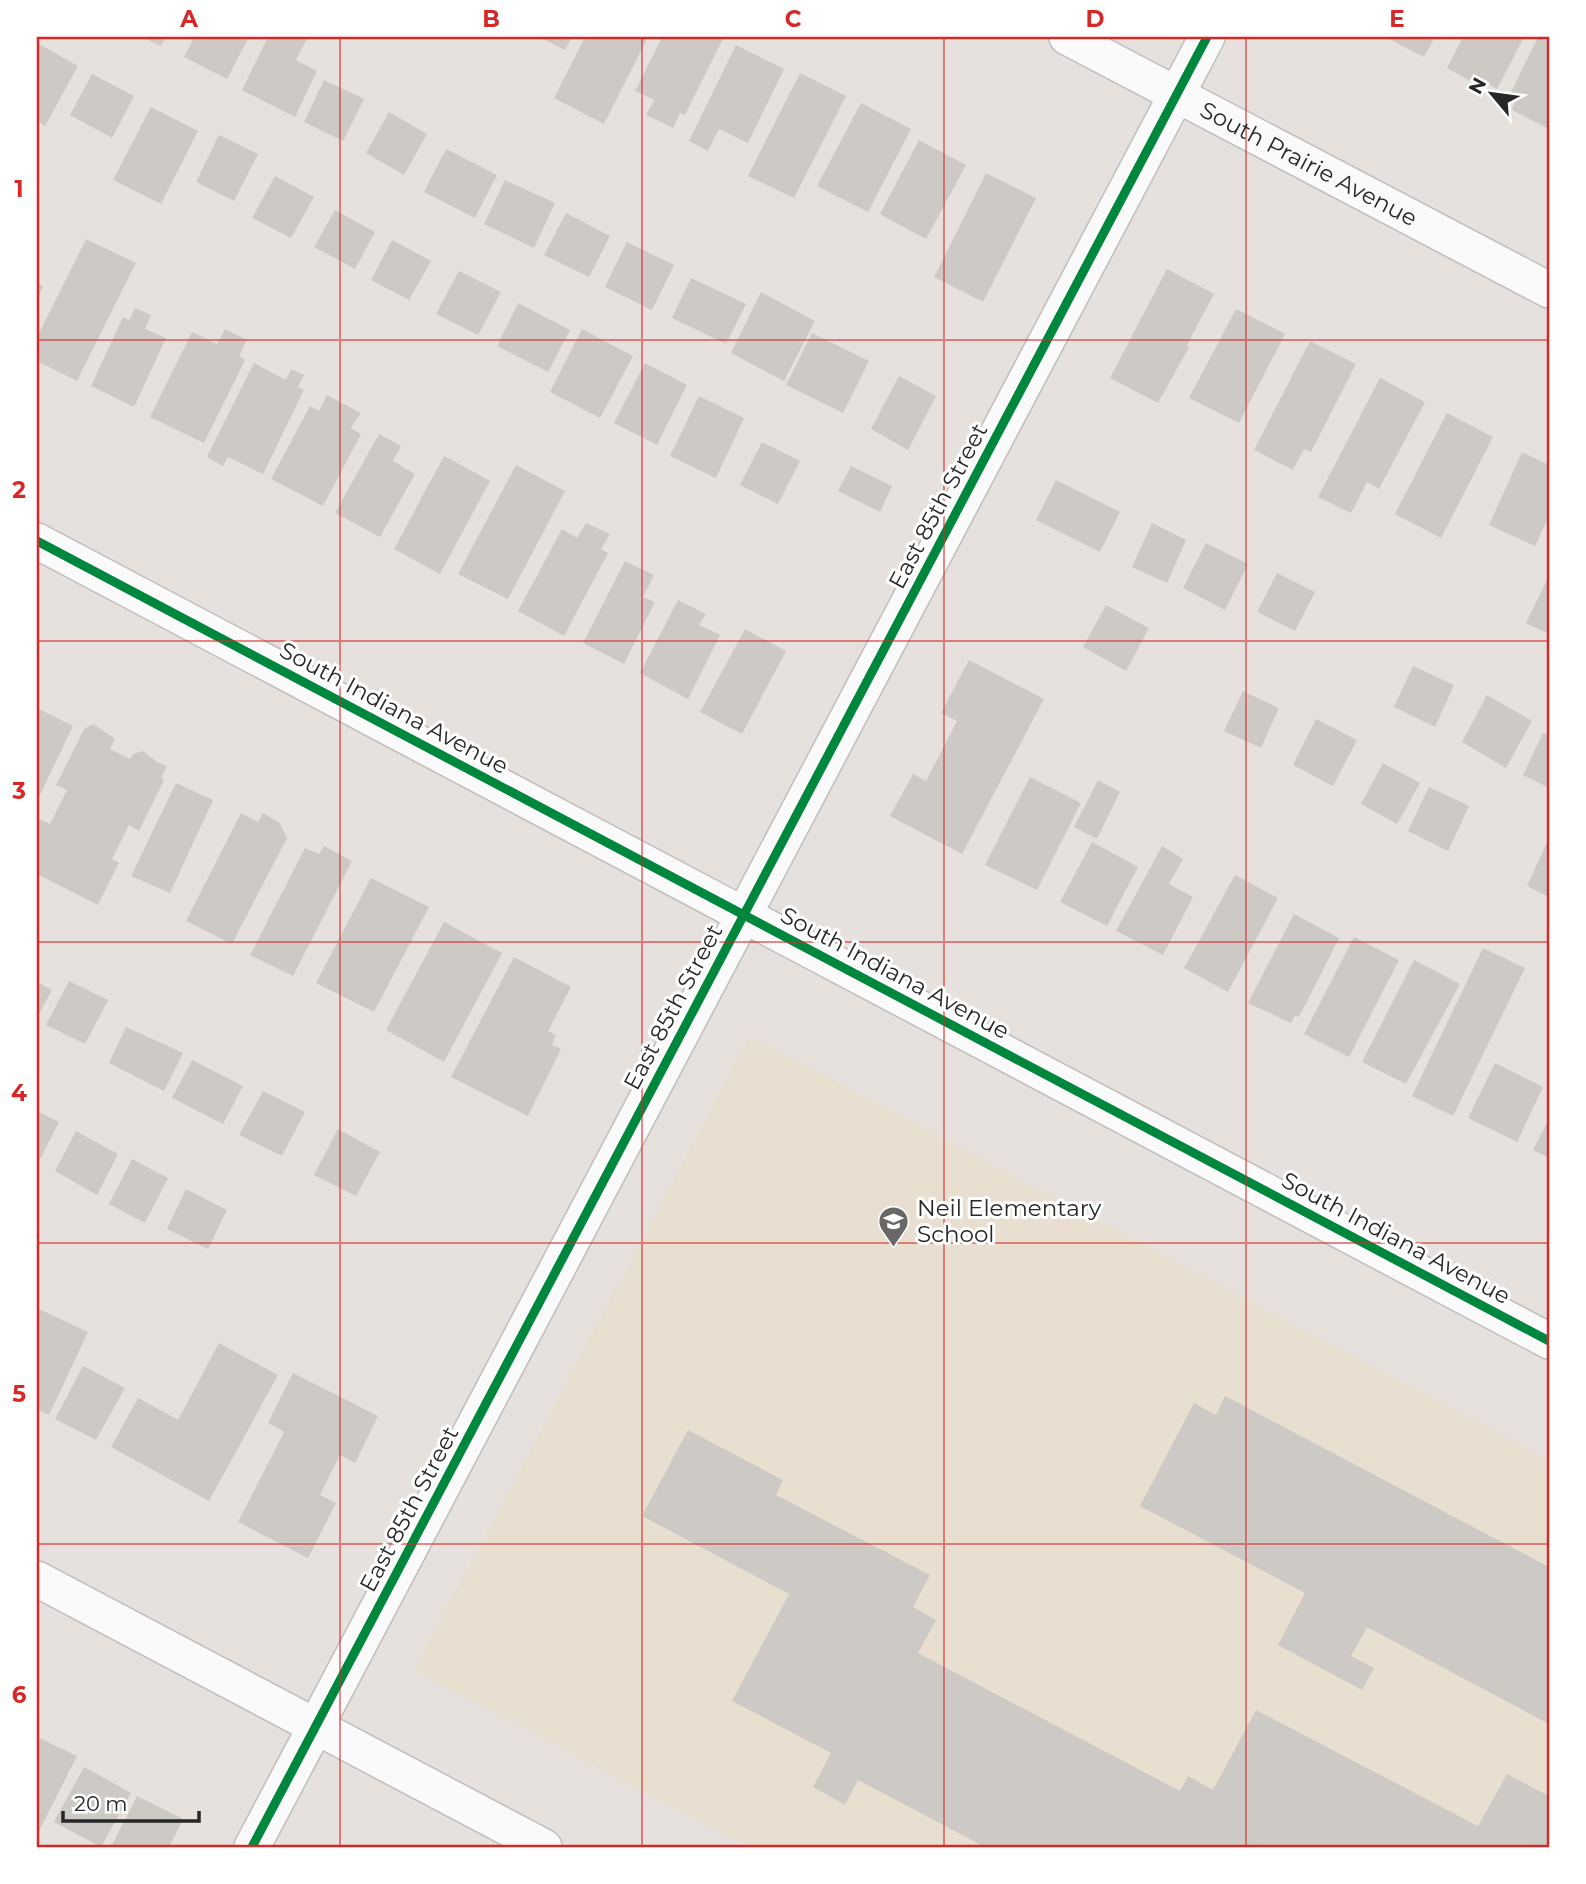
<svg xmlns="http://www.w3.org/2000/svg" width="1586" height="1884" font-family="Montserrat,sans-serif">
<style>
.education{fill:#e9dfd1}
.building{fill:#cdcac6}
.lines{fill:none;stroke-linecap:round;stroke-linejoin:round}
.street-casing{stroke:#bfbebf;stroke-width:38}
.street{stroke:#fbfafa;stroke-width:35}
.cycleway-casing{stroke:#fff;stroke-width:13}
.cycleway{stroke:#00873e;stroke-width:9}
.grid{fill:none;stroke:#d62828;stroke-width:2;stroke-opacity:0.55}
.labels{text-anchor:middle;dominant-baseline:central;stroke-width:6;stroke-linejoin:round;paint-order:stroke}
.street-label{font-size:23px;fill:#272727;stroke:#fff}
.poi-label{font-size:23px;fill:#272727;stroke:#fff;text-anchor:start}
.neatline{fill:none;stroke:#d62828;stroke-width:2.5}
.grid-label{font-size:23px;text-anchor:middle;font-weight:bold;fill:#d62828}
</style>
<rect width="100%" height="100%" fill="#e6e1dd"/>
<!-- education -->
<path class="education" d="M 750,1036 L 1549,1460 L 1549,1847 L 748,1847 L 414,1670 Z"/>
<!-- building -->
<g class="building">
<path d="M 142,37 L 165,37 L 161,46 Z"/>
<path d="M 194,37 L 249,37 L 227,79 L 184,57 Z"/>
<path d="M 268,37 L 308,37 L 296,60 L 317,71 L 295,117 L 242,90 Z"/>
<path d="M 539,37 L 572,37 L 565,50 Z"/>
<path d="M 585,37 L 648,37 L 604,124 L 554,98 Z"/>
<path d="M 662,37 L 724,37 L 685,115 L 680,113 L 673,128 L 646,115 L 654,100 L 635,91 Z"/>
<path d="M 1385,37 L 1435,37 L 1424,57 Z"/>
<path d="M 1463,37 L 1524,37 L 1497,89 L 1480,79 L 1477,85 L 1447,68 Z"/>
<path d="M 1538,37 L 1549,37 L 1549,129 L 1512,110 L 1515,101 L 1508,98 Z"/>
<path d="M 37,43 L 78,66 L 45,126 L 37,121 Z"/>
<path d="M 736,45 L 784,69 L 748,143 L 719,129 L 708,151 L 689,141 Z"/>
<path d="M 800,73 L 846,96 L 794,198 L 748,176 Z"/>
<path d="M 92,74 L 134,96 L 112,138 L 70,115 Z"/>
<path d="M 324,80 L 364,99 L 343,141 L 304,122 Z"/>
<path d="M 861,103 L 911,129 L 868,212 L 817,186 Z"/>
<path d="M 151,107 L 198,131 L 161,204 L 113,180 Z"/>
<path d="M 389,112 L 427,134 L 404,175 L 366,153 Z"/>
<path d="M 219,135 L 258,154 L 234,201 L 196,182 Z"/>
<path d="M 919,140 L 966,165 L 926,239 L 880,214 Z"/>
<path d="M 446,149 L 497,175 L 475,218 L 424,192 Z"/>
<path d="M 986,173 L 1036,198 L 983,302 L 934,277 Z"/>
<path d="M 275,176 L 314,197 L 291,238 L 252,218 Z"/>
<path d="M 505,180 L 555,203 L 534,248 L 484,224 Z"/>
<path d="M 335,210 L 375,232 L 355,269 L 314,247 Z"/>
<path d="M 566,213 L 610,236 L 589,277 L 544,255 Z"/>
<path d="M 86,239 L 136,263 L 77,381 L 37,361 L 37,337 Z"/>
<path d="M 392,240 L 431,261 L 409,300 L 371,280 Z"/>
<path d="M 627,242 L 674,265 L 652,310 L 605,287 Z"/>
<path d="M 1167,269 L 1214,294 L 1187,345 L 1189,347 L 1158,403 L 1110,378 Z"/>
<path d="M 459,271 L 501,292 L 478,335 L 436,314 Z"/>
<path d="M 691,278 L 746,304 L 726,344 L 672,318 Z"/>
<path d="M 37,283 L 43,286 L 37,300 Z"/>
<path d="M 761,292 L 815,321 L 784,381 L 731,353 Z"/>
<path d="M 518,303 L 570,330 L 548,372 L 497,346 Z"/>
<path d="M 135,308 L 151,315 L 145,329 L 166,338 L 134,407 L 91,386 L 123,317 L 129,320 Z"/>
<path d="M 1236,309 L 1285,334 L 1239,423 L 1189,398 Z"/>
<path d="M 225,329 L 247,340 L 239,356 L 245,360 L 204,443 L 150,417 L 192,332 L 217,344 Z"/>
<path d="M 582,329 L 633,356 L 600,418 L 550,392 Z"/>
<path d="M 812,333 L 869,361 L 843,413 L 786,385 Z"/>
<path d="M 1310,341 L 1356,364 L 1311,452 L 1304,449 L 1293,470 L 1254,450 Z"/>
<path d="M 254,363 L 286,380 L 291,369 L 304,375 L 298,387 L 304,390 L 263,474 L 228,457 L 223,466 L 207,457 Z"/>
<path d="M 645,363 L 687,385 L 657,445 L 614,423 Z"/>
<path d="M 899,376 L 936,396 L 908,450 L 871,429 Z"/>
<path d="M 1380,378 L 1425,402 L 1379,489 L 1367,482 L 1351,513 L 1318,497 Z"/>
<path d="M 327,395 L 361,413 L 351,428 L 361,434 L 323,506 L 271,479 L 310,406 L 319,411 Z"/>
<path d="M 699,396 L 744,418 L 716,478 L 670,456 Z"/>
<path d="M 1447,413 L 1493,437 L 1441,538 L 1395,514 Z"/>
<path d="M 379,434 L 401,446 L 393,461 L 415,474 L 380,537 L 335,513 Z"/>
<path d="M 762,442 L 800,461 L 778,504 L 740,485 Z"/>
<path d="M 1522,452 L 1549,465 L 1549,516 L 1535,546 L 1489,525 Z"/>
<path d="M 444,456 L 490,481 L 440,574 L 394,549 Z"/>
<path d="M 516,465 L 565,491 L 508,599 L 458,574 Z"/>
<path d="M 851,466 L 892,486 L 880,512 L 838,491 Z"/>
<path d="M 1056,480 L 1120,512 L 1100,552 L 1036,520 Z"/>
<path d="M 586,523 L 610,534 L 601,549 L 608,553 L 564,636 L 518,611 L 562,529 L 577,538 Z"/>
<path d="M 1152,523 L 1186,540 L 1167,583 L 1132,567 Z"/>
<path d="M 1206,543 L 1248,564 L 1225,610 L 1183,588 Z"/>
<path d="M 625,561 L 654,575 L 643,597 L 655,602 L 624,664 L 583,643 Z"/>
<path d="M 1277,573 L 1315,592 L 1295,631 L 1257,612 Z"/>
<path d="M 1549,576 L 1549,634 L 1526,623 Z"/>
<path d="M 678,600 L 706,614 L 699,625 L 720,635 L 688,699 L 640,673 Z"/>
<path d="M 1106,605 L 1149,628 L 1126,671 L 1083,647 Z"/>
<path d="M 745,629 L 786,651 L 742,734 L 700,712 Z"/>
<path d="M 969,660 L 1044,699 L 962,854 L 890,816 L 913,774 L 926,781 L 957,721 L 941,713 Z"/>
<path d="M 1413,666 L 1454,685 L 1435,727 L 1394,707 Z"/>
<path d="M 1243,691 L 1279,708 L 1261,748 L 1224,731 Z"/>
<path d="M 1487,695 L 1532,721 L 1506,768 L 1462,742 Z"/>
<path d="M 37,708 L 73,726 L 37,801 Z"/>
<path d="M 1316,719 L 1357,740 L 1333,786 L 1293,765 Z"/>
<path d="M 93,724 L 115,739 L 110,749 L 130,759 L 133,754 L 143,751 L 157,762 L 167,766 L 161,778 L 164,780 L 139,831 L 129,825 L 112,859 L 119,863 L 98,905 L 37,874 L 37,818 L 50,824 L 67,790 L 56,785 L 84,729 Z"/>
<path d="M 1543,733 L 1549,736 L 1549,788 L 1523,775 Z"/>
<path d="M 1383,763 L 1420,783 L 1397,824 L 1361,804 Z"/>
<path d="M 1030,777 L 1081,803 L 1037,890 L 985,865 Z"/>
<path d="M 1098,780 L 1120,792 L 1097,839 L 1074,827 Z"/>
<path d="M 176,783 L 213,800 L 170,893 L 131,876 Z"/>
<path d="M 1429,787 L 1469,806 L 1448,851 L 1408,831 Z"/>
<path d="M 241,813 L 258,822 L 263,813 L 280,823 L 287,838 L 232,944 L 186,921 Z"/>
<path d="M 1549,838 L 1549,897 L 1527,886 Z"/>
<path d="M 1092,842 L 1138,867 L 1107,926 L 1060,902 Z"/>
<path d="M 324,846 L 352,861 L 293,976 L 250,955 L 305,848 L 319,854 Z"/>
<path d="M 1162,846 L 1183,859 L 1169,884 L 1193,897 L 1163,955 L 1116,931 Z"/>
<path d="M 1235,875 L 1278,898 L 1228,992 L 1184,968 Z"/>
<path d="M 371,878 L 429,907 L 374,1012 L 316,983 Z"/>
<path d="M 1294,914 L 1339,938 L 1299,1017 L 1295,1015 L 1291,1023 L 1248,1003 Z"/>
<path d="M 444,922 L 502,953 L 444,1062 L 386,1030 Z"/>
<path d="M 1354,937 L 1399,960 L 1349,1057 L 1304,1034 Z"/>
<path d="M 1483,948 L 1525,968 L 1453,1116 L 1412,1096 Z"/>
<path d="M 514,957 L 571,987 L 548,1031 L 556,1035 L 552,1045 L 561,1049 L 528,1116 L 451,1077 Z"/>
<path d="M 1414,960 L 1460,984 L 1406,1084 L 1362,1062 Z"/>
<path d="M 69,981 L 108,1000 L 85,1044 L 46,1025 Z"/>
<path d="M 37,982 L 52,990 L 37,1018 Z"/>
<path d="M 126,1027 L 183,1053 L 164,1091 L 109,1063 Z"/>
<path d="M 192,1060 L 243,1086 L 223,1124 L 172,1098 Z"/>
<path d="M 1495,1063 L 1543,1087 L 1517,1142 L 1468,1118 Z"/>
<path d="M 263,1091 L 305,1112 L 282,1156 L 239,1135 Z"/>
<path d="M 37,1111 L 59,1122 L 39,1161 L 37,1160 Z"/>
<path d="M 1549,1119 L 1549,1158 L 1533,1150 Z"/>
<path d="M 338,1129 L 380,1152 L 356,1196 L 314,1175 Z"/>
<path d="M 76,1131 L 118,1154 L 97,1195 L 55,1171 Z"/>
<path d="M 132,1159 L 168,1178 L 145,1223 L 109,1204 Z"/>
<path d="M 186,1189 L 227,1210 L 208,1249 L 167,1229 Z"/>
<path d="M 39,1309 L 88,1332 L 49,1415 L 37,1409 L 37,1314 Z"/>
<path d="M 219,1343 L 278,1375 L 209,1501 L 111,1447 L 138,1398 L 178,1420 Z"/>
<path d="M 83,1366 L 125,1388 L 96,1440 L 55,1419 Z"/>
<path d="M 293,1373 L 378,1416 L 355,1463 L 340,1455 L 320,1495 L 336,1503 L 308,1558 L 238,1522 L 284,1432 L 268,1423 Z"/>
<path d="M 1225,1396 L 1549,1567 L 1549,1724 L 1367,1627 L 1351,1656 L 1374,1668 L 1362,1690 L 1278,1645 L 1305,1593 L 1140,1506 L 1194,1403 L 1216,1415 Z"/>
<path d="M 688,1430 L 783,1480 L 776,1495 L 930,1575 L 913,1607 L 936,1620 L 918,1653 L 1180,1791 L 1188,1776 L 1213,1790 L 1256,1710 L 1478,1826 L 1507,1774 L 1549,1796 L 1549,1847 L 985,1847 L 858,1780 L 845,1805 L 813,1787 L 831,1753 L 732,1701 L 789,1594 L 642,1516 Z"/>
<path d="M 37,1737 L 77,1756 L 37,1835 Z"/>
<path d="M 84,1767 L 131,1793 L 101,1847 L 54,1822 Z"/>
<path d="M 137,1796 L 183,1819 L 169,1847 L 111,1847 Z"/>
</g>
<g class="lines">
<defs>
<g id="street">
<path id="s1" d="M 1067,37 L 1549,290"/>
<path d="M 37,541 L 1549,1341"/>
<path d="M 37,1579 L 544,1847"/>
<path d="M 252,1847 L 1207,37"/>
</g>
</defs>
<!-- street casing -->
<use href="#street" class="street-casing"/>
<!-- street -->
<use href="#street" class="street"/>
<defs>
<g id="cycleway">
<path d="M 37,541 L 1549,1341"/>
<path d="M 252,1847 L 1207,37"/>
</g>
</defs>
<!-- cycleway casing -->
<use href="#cycleway" class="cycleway-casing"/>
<!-- cycleway -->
<use href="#cycleway" class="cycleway"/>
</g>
<!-- grid -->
<path class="grid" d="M 340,37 L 340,1847M 642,37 L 642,1847M 944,37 L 944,1847M 1246,37 L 1246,1847M 37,340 L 1549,340M 37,641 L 1549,641M 37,942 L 1549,942M 37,1243 L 1549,1243M 37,1544 L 1549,1544"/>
<!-- icons -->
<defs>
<symbol id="school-pin" viewBox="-11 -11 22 30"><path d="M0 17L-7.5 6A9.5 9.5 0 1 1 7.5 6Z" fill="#6a6867" stroke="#fff"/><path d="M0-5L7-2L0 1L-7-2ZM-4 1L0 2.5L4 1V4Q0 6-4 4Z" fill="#fff"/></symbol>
</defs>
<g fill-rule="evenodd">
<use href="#school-pin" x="876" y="1204" width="35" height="47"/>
</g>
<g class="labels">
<!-- street labels -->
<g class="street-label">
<text stroke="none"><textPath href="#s1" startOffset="273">South Prairie Avenue</textPath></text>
<text transform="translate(938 506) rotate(-62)">East 85th Street</text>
<text transform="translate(394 708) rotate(28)">South Indiana Avenue</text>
<text transform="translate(895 973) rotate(28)">South Indiana Avenue</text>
<text transform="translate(673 1007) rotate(-62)">East 85th Street</text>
<text transform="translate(1396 1238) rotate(28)">South Indiana Avenue</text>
<text transform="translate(409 1509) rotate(-62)">East 85th Street</text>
</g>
<!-- poi labels -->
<g class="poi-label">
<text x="917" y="1208">Neil Elementary<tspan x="917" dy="26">School</tspan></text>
</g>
</g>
<!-- border -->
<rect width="1586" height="1884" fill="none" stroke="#ffffff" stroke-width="77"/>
<!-- north arrow -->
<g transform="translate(1492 94) rotate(299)" stroke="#ffffff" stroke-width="5" paint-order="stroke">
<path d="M0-5L12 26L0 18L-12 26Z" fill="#272727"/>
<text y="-10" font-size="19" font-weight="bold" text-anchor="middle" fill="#272727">N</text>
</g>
<!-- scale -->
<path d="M63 1811v10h136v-10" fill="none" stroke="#272727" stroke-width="3.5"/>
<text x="74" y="1811" font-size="21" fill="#272727" stroke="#ffffff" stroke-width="5" paint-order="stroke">20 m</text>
<rect x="38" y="38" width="1510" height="1808" class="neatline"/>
<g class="grid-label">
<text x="189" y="27">A</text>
<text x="491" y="27">B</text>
<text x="793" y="27">C</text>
<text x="1095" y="27">D</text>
<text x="1397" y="27">E</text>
<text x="19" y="197">1</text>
<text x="19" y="498">2</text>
<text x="19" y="799">3</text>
<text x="19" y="1101">4</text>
<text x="19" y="1402">5</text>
<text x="19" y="1703">6</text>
</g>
</svg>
